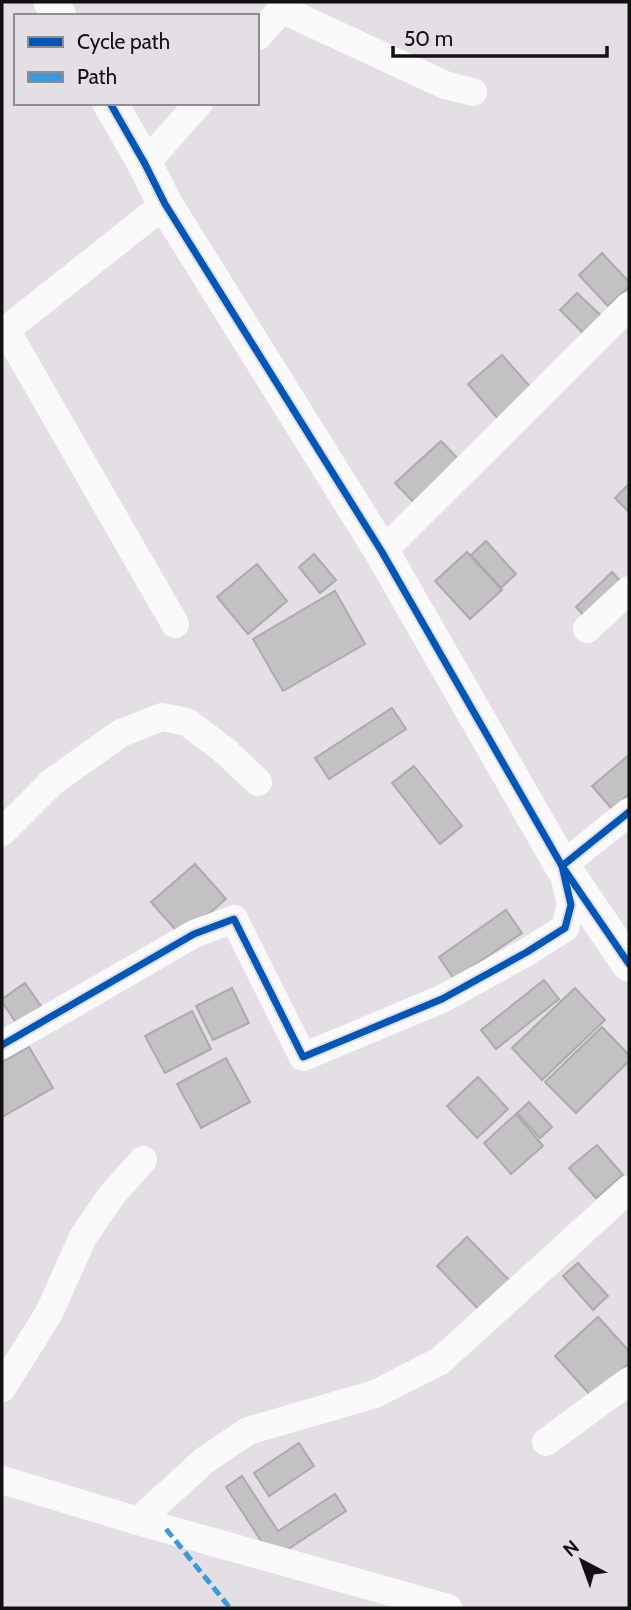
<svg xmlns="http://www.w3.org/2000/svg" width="631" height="1610" font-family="Cabin,sans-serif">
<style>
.building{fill:#c4c1c5;stroke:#adaaae;stroke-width:2}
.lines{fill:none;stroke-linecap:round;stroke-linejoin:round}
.minor{stroke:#fbfafb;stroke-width:28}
.tertiary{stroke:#fbfafb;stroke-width:35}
.quiet{stroke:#3a9ade;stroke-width:5;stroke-dasharray:10 5;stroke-linecap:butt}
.cycleway-casing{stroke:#e4dee5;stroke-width:11}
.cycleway{stroke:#0057b8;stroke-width:7}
</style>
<rect width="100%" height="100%" fill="#e3dfe4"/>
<!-- building -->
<g class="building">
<path d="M 602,253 L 629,282 L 629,287 L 608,306 L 579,275 Z"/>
<path d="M 577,293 L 608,322 L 590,340 L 560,310 Z"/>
<path d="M 502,355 L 533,390 L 499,420 L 468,384 Z"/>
<path d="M 441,441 L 466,467 L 421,510 L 395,483 Z"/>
<path d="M 629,484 L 629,512 L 615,498 Z"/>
<path d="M 486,541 L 516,574 L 501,588 L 471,555 Z"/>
<path d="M 467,552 L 502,590 L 470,619 L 435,581 Z"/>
<path d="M 314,554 L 336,580 L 320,593 L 299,567 Z"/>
<path d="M 257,564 L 287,601 L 248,634 L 217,597 Z"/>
<path d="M 612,572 L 626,587 L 589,621 L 576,607 Z"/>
<path d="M 335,591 L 365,644 L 283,691 L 253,639 Z"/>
<path d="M 392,708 L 406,729 L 329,779 L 315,758 Z"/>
<path d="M 629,755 L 629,794 L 612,809 L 592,786 Z"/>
<path d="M 414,766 L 462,826 L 440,844 L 392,783 Z"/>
<path d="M 195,864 L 226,899 L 182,937 L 151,902 Z"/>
<path d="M 506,910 L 522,933 L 454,979 L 439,957 Z"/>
<path d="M 544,980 L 559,999 L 496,1049 L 481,1030 Z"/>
<path d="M 25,983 L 41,1006 L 17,1024 L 2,1002 L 2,999 Z"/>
<path d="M 232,988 L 249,1023 L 213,1040 L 196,1006 Z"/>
<path d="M 575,988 L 605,1020 L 542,1080 L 512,1048 Z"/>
<path d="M 192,1011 L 211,1049 L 165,1073 L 145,1036 Z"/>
<path d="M 602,1027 L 629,1055 L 629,1061 L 576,1113 L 545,1082 Z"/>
<path d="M 29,1047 L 53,1088 L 2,1117 L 2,1062 Z"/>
<path d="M 226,1058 L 250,1102 L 201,1128 L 177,1084 Z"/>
<path d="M 478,1077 L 508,1109 L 477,1138 L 447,1106 Z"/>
<path d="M 529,1102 L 552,1127 L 540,1138 L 517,1113 Z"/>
<path d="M 516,1114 L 543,1146 L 511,1174 L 484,1143 Z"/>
<path d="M 597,1145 L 623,1175 L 596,1198 L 569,1168 Z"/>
<path d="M 467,1237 L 513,1284 L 483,1314 L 437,1266 Z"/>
<path d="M 578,1263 L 608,1296 L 593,1310 L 563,1276 Z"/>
<path d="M 598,1317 L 629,1351 L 629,1363 L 592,1397 L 555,1356 Z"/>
<path d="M 299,1443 L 314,1466 L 269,1496 L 254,1473 Z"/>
<path d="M 242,1476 L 278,1531 L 335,1494 L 346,1511 L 273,1559 L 226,1487 Z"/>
</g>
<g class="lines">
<!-- minor -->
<g class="minor">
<path d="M 281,9 L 445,85 L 473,92"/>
<path d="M 257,37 L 288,2"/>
<path d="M 145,164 L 199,103"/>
<path d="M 6,330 L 175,624"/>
<path d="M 2,333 L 165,204"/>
<path d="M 382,552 L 629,306"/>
<path d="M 587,629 L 629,590"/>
<path d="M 2,832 L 52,782 L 121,733 L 162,717 L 187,722 L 224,750 L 258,782"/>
<path d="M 2,1045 L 194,934 L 234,919 L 303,1057 L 442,999 L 527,952 L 565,928 L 571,905 L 562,866 L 629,812"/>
<path d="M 2,1388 L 49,1313 L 83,1237 L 111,1196 L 143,1160"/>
<path d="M 546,1442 L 629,1381"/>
<path d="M 2,1480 L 138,1521 L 205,1460 L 248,1431 L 375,1394 L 440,1361 L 629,1189"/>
<path d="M 138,1521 L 448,1608"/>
</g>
<!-- tertiary -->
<g class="tertiary">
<path d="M 51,2 L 59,16"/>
<path d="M 110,103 L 145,164 L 165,204 L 382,552 L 562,866 L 629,964"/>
</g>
<!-- quiet -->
<path class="quiet" d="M 166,1529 L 230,1608"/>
<defs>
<g id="cycleway">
<path d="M 110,103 L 145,164 L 165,204 L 382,552 L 562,866 L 629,964"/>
<path d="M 2,1045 L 194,934 L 234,919 L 303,1057 L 442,999 L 527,952 L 565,928 L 571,905 L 562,866 L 629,812"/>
</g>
</defs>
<!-- cycleway casing -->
<use href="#cycleway" class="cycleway-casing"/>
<!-- cycleway -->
<use href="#cycleway" class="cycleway"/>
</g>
<!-- border -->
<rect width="631" height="1610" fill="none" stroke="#121012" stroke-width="7"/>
<!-- legend -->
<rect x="14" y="14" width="245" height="91" fill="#e4dee5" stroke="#908c91" stroke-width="2"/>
<rect x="28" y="37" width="35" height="10" fill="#0057b8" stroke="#908c91" stroke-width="2"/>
<text x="77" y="49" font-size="21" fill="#121012">Cycle path</text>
<rect x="28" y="72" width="35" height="10" fill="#3a9ade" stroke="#908c91" stroke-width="2"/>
<text x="77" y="84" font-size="21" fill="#121012">Path</text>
<!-- north arrow -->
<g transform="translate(582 1561) rotate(319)" stroke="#e4dee5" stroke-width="5" paint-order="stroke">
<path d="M0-5L12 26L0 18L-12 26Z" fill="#121012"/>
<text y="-10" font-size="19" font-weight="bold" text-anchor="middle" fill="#121012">N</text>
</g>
<!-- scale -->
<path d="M393 46v10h214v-10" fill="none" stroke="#121012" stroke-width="3.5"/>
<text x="404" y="46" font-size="21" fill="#121012" stroke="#e4dee5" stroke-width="5" paint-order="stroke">50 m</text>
</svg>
